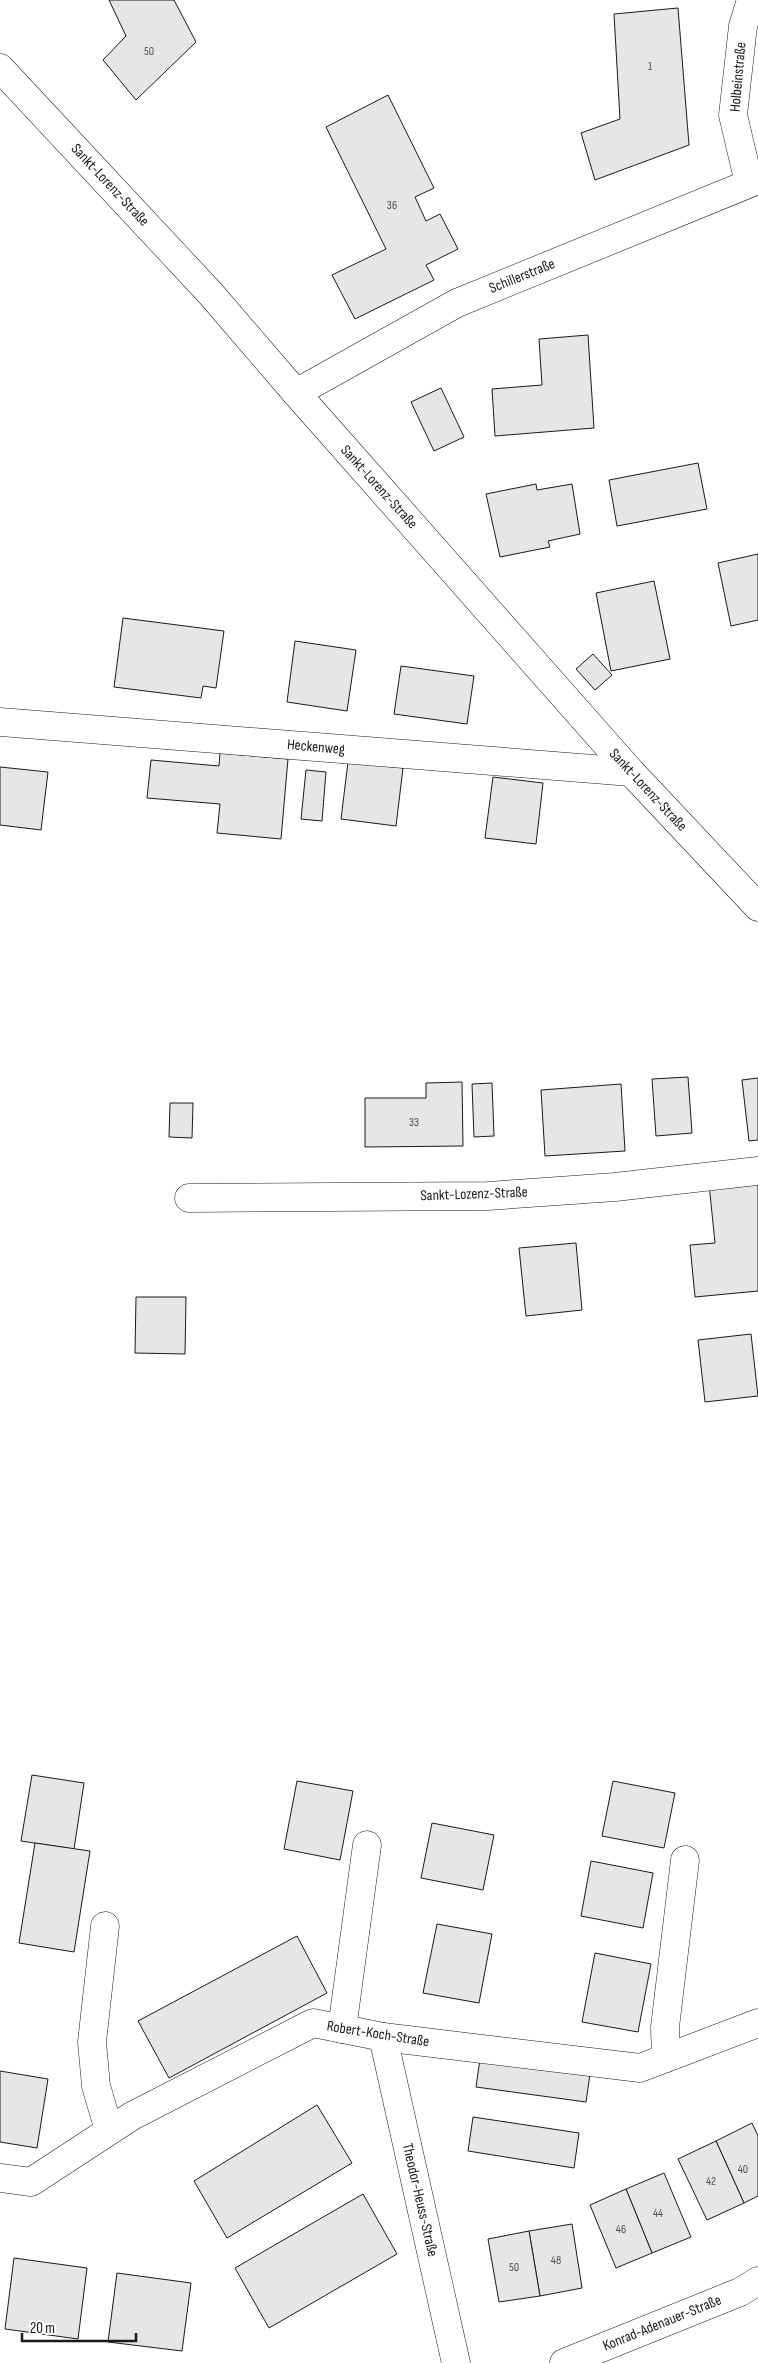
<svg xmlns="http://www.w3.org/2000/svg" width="758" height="2363" font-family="'Sofia Sans Condensed',sans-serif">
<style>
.building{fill:#e6e6e6;stroke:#1a1a1a}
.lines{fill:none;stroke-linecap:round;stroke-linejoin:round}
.minor-casing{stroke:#1a1a1a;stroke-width:29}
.minor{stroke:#fff;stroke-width:28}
.labels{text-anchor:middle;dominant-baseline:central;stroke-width:4;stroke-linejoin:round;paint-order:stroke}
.number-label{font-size:12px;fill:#4d4d4d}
.street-label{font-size:15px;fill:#1a1a1a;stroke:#fff}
</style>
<rect width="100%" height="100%" fill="#fff"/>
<!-- building -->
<g class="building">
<path d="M 109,0 L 174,0 L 196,42 L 136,100 L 103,60 L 126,36 Z"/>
<path d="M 678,8 L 689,145 L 595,180 L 581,133 L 620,119 L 614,14 Z"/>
<path d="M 388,95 L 434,188 L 415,197 L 426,221 L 440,214 L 458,249 L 426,265 L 434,280 L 355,319 L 332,275 L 386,249 L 326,127 Z"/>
<path d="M 588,335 L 594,428 L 495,436 L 492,389 L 542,385 L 539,339 Z"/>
<path d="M 441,388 L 464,437 L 434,451 L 411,402 Z"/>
<path d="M 698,463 L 707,509 L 617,526 L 609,480 Z"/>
<path d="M 536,484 L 537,490 L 572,484 L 580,534 L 548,541 L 550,547 L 500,557 L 486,494 Z"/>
<path d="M 758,554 L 758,620 L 731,626 L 718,563 Z"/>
<path d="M 654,581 L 670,659 L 611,671 L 596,593 Z"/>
<path d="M 123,618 L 224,631 L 216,688 L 203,686 L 201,698 L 114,687 Z"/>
<path d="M 295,641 L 356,650 L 347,711 L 287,702 Z"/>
<path d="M 593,654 L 612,675 L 595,690 L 576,669 Z"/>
<path d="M 401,666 L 474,676 L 467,724 L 394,714 Z"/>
<path d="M 220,753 L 288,759 L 281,839 L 217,833 L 220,804 L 147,798 L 151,760 L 219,766 Z"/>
<path d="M 348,762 L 403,768 L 396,826 L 341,819 Z"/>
<path d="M 0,767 L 48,772 L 41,830 L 0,825 Z"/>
<path d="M 306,770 L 326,772 L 322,821 L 301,819 Z"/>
<path d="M 493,777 L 543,783 L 536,844 L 485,838 Z"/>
<path d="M 688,1077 L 692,1133 L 656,1136 L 652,1079 Z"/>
<path d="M 758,1078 L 758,1140 L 749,1141 L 742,1080 Z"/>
<path d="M 462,1082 L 463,1146 L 365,1147 L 365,1098 L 426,1098 L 426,1083 Z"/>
<path d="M 492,1083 L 494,1136 L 474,1137 L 472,1084 Z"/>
<path d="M 621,1084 L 625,1151 L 545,1156 L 541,1090 Z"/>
<path d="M 170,1103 L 193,1103 L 192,1138 L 169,1137 Z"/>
<path d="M 758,1179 L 758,1291 L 695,1297 L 690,1245 L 715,1243 L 709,1184 Z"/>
<path d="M 576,1243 L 582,1310 L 526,1316 L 519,1248 Z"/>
<path d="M 136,1297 L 186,1297 L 185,1354 L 135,1353 Z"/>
<path d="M 751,1334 L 758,1396 L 705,1402 L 698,1340 Z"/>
<path d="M 32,1775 L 84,1783 L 74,1849 L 21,1841 Z"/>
<path d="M 297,1781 L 353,1791 L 340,1860 L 284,1849 Z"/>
<path d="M 613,1781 L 675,1793 L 664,1848 L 602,1836 Z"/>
<path d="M 432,1823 L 494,1835 L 483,1890 L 421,1878 Z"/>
<path d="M 35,1843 L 90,1851 L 74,1952 L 19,1943 Z"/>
<path d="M 591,1861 L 653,1873 L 643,1928 L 581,1916 Z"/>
<path d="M 437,1924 L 492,1934 L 479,2003 L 423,1993 Z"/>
<path d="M 297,1936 L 327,1993 L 169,2078 L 138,2021 Z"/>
<path d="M 595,1953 L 651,1964 L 638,2032 L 582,2022 Z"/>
<path d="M 481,2052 L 591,2067 L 586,2102 L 476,2087 Z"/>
<path d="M 0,2071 L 48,2079 L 37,2148 L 0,2142 Z"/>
<path d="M 317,2105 L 352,2163 L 227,2238 L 194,2181 Z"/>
<path d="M 473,2117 L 579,2133 L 574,2168 L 468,2151 Z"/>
<path d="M 752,2123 L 758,2136 L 758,2196 L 744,2203 L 716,2141 Z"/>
<path d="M 716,2141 L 744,2203 L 707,2220 L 678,2159 Z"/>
<path d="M 664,2173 L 691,2237 L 652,2253 L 626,2189 Z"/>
<path d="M 626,2189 L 652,2253 L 616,2268 L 590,2205 Z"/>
<path d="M 363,2194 L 397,2254 L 269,2328 L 235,2268 Z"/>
<path d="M 572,2224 L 582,2288 L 540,2296 L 529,2231 Z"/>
<path d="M 529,2231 L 540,2296 L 499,2302 L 488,2239 Z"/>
<path d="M 14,2258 L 87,2268 L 78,2339 L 5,2329 Z"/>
<path d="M 117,2273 L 191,2283 L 182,2351 L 108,2342 Z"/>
</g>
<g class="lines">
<defs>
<g id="minor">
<path d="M 0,68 L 211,294 L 296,393 L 631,772 L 758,907"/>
<path d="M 749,183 L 733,115 L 743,26 L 751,0"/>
<path d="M 296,393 L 457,303 L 758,180"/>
<path d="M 0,722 L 631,772"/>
<path d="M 189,1198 L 488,1196 L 615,1187 L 758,1171"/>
<path d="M 105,1926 L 92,2042 L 96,2086 L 109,2130"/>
<path d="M 342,2029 L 367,1845"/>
<path d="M 383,2037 L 456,2363"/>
<path d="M 666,2058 L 665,2027 L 685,1860"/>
<path d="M 0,2178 L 31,2182 L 132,2116 L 313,2023 L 383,2037 L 640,2068 L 758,2023"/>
<path d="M 564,2363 L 740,2292 L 758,2281"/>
</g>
</defs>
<!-- minor casing -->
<use href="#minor" class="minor-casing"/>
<!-- minor -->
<use href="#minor" class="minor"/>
</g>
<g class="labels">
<!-- number labels -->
<g class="number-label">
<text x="149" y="51">50</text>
<text x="650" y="66">1</text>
<text x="392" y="205">36</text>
<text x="414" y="1122">33</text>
<text x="743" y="2169">40</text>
<text x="711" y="2181">42</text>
<text x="658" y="2213">44</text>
<text x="621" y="2229">46</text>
<text x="556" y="2260">48</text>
<text x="514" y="2267">50</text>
</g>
<!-- street labels -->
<g class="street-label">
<text transform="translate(738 77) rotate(-85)">Holbeinstraße</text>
<text transform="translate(110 185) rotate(47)">Sankt-Lorenz-Straße</text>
<text transform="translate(522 276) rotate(-22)">Schillerstraße</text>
<text transform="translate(379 487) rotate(48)">Sankt-Lorenz-Straße</text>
<text transform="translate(316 747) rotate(5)">Heckenweg</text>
<text transform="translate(648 790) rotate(47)">Sankt-Lorenz-Straße</text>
<text transform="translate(474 1194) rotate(-2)">Sankt-Lozenz-Straße</text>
<text transform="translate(378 2034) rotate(9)">Robert-Koch-Straße</text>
<text transform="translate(420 2200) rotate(77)">Theodor-Heuss-Straße</text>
<text transform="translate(662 2323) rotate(-22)">Konrad-Adenauer-Straße</text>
</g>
</g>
<!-- scale -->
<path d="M22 2333v8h114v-8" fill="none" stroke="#1a1a1a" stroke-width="2.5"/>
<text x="30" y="2333" font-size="15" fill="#1a1a1a" stroke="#ffffff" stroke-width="4" paint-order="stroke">20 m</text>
</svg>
